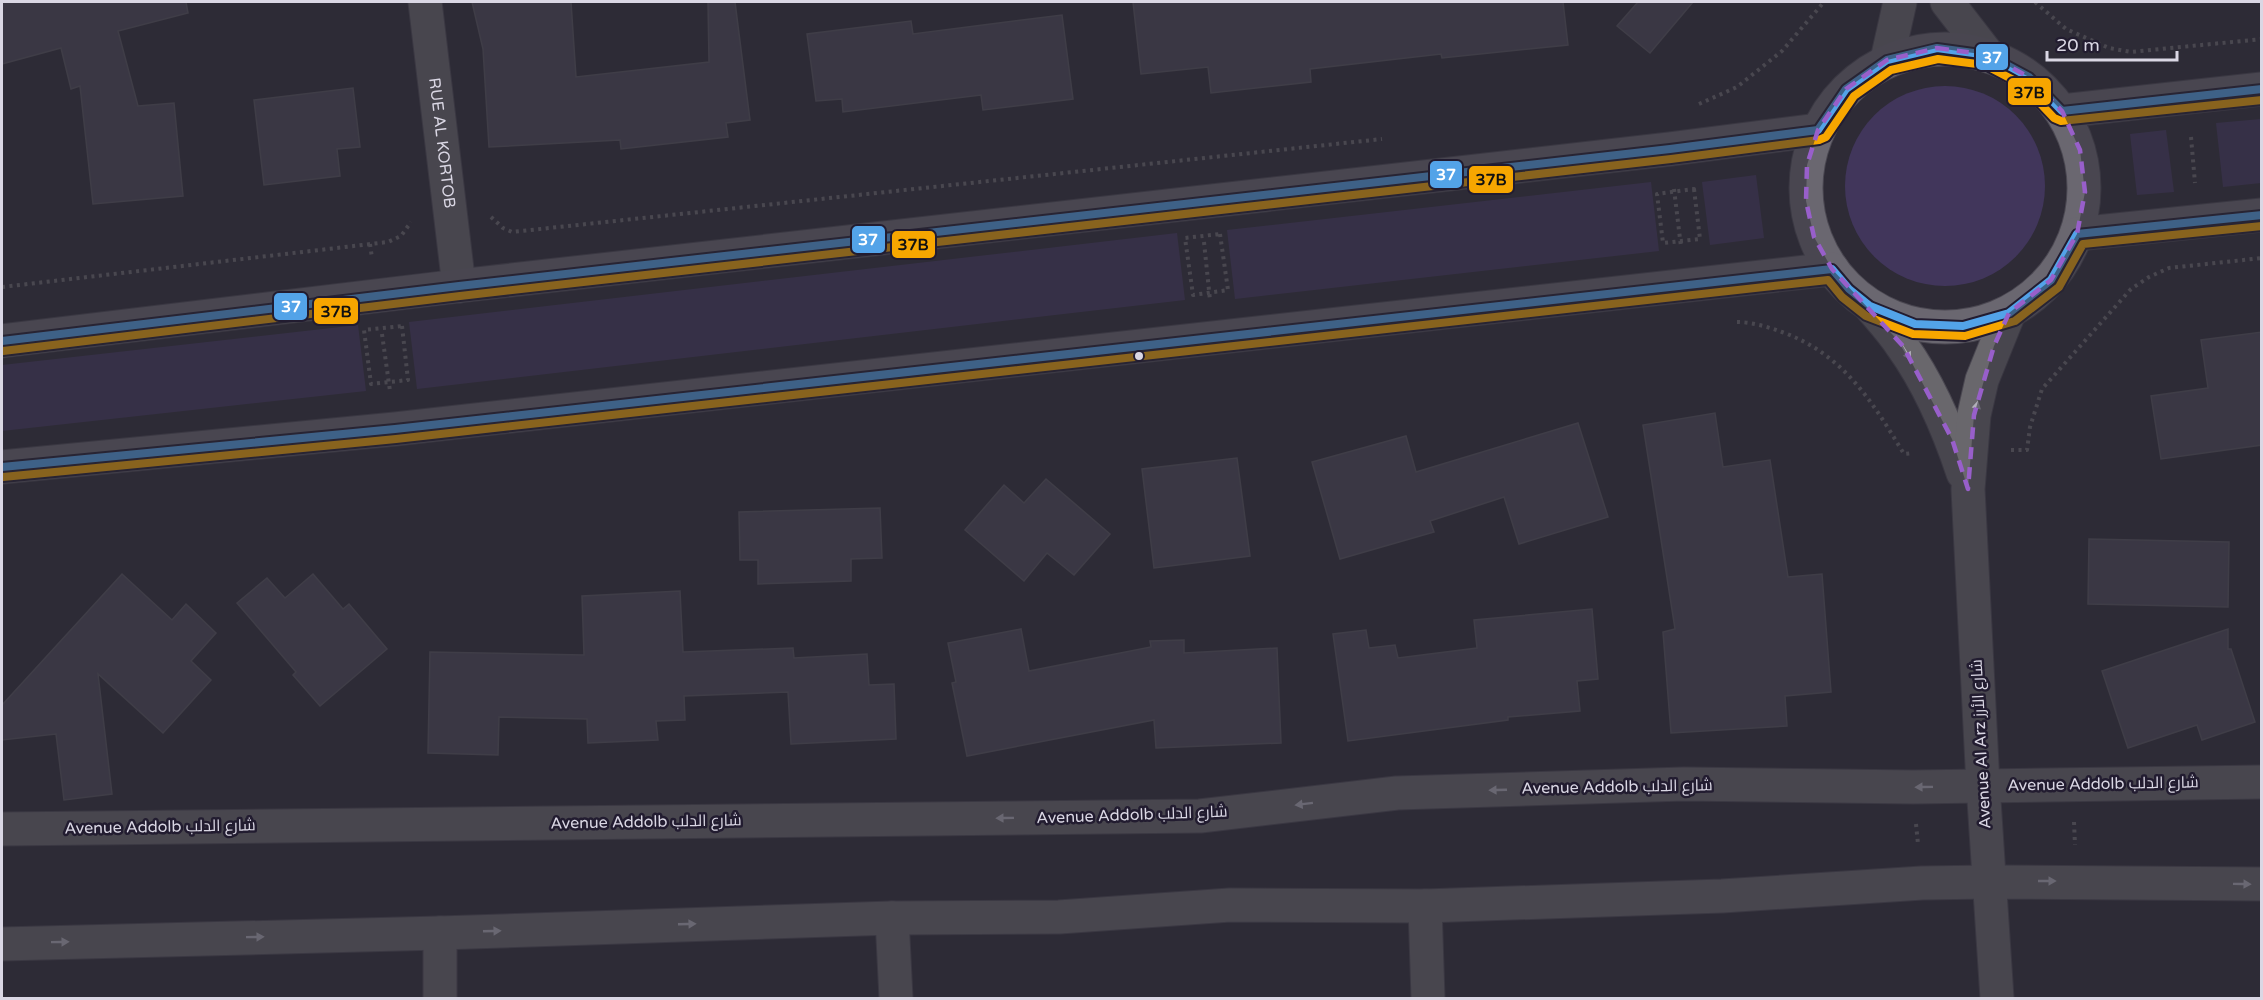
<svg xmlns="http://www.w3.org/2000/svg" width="2263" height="1000" font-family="'Varela Round',Cairo,sans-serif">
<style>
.green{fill:#41365b}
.building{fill:#4a4656;stroke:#55535c;stroke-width:1.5}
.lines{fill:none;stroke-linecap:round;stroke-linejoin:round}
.minor-casing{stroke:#4a4751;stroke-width:35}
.major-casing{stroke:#4a4751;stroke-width:35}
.path{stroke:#6a696e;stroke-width:4;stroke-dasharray:3 4.5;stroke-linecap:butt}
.minor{stroke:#69676c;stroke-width:33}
.major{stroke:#6a6770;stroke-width:33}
.bus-1-casing{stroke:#221c30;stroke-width:12}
.bus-2-casing{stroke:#221c30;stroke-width:12}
.bus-1{stroke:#53a3e8;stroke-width:8}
.bus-2{stroke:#f7a600;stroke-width:8}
.oneway{fill:#b2b0ba}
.marked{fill:none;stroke:#985fca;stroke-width:4.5;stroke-dasharray:12 8;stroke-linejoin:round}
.bus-dot{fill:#dad7e4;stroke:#221c30;stroke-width:2}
.labels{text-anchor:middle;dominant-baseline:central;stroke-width:5;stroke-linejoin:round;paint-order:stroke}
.street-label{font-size:16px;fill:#dad7e4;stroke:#221c30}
.line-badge{stroke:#221c30;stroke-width:2}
.badge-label{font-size:16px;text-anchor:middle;font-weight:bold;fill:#fff}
.pale-badge-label{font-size:16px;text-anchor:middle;font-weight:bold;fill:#111}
</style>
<rect width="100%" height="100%" fill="#2e2b36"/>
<!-- green -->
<g class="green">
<circle cx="1945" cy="186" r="100"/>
<path d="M 2261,119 L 2261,183 L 2223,187 L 2216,123 Z"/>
<path d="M 2166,130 L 2174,192 L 2137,195 L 2130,134 Z"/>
<path d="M 1756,175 L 1764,238 L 1710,245 L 1702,182 Z"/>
<path d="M 1651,182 L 1659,251 L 1235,299 L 1227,230 Z"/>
<path d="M 1177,233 L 1185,300 L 417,389 L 409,322 Z"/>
<path d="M 358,325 L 366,391 L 2,431 L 2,365 Z"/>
</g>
<!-- building -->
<g class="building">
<path d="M 2,2 L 186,2 L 188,13 L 118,31 L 138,106 L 174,103 L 183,196 L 93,204 L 80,86 L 71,89 L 61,48 L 2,64 Z"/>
<path d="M 472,2 L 571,2 L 576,77 L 709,62 L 708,2 L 735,2 L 750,120 L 726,123 L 728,137 L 621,149 L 620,140 L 489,147 L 483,49 Z"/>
<path d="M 1133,2 L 1563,2 L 1568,45 L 1442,58 L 1441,54 L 1310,69 L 1311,82 L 1211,93 L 1208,67 L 1141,74 Z"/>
<path d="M 1638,2 L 1693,2 L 1650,53 L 1617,26 Z"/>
<path d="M 1062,15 L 1073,99 L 983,110 L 981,95 L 843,112 L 842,99 L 816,101 L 807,34 L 911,21 L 913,34 Z"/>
<path d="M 353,88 L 360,147 L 337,149 L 340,176 L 264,185 L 254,100 Z"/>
<path d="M 2262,332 L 2262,445 L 2161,459 L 2151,396 L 2208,388 L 2201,340 Z"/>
<path d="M 1715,413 L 1723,467 L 1770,460 L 1788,577 L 1822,574 L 1831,692 L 1785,696 L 1787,726 L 1671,733 L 1663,632 L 1675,629 L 1643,425 Z"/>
<path d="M 1578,423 L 1608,517 L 1519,544 L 1504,497 L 1430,521 L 1434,532 L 1340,559 L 1312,462 L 1406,436 L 1416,472 Z"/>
<path d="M 1237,458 L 1250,556 L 1154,568 L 1142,469 Z"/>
<path d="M 1046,479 L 1110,534 L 1074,575 L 1047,553 L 1024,581 L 965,530 L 1004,485 L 1024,503 Z"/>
<path d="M 880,508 L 882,558 L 851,559 L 851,581 L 758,584 L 758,560 L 740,560 L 739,512 Z"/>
<path d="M 2089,539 L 2229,542 L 2228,607 L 2088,604 Z"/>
<path d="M 122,574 L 172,620 L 186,604 L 216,633 L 191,661 L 211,680 L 163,733 L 98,674 L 112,794 L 64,800 L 56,734 L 2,740 L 2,705 Z"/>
<path d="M 313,574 L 343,609 L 349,604 L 387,649 L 320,706 L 293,675 L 296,672 L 237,603 L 267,578 L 285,598 Z"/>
<path d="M 680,591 L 683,652 L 793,648 L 794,658 L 867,654 L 869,685 L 894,684 L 896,739 L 791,744 L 788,692 L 684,696 L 685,720 L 656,721 L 658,740 L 588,743 L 587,719 L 499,717 L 498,755 L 428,753 L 430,652 L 584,655 L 582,596 Z"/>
<path d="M 1592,609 L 1598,679 L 1577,681 L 1580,711 L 1508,717 L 1508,720 L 1348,741 L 1333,634 L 1366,630 L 1369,648 L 1395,645 L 1398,658 L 1477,648 L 1474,620 Z"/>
<path d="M 1021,629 L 1029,671 L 1151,647 L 1150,641 L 1184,640 L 1184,653 L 1277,648 L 1281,743 L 1156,748 L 1154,720 L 967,756 L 952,683 L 956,682 L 948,643 Z"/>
<path d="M 2228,629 L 2228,649 L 2231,649 L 2255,722 L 2202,740 L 2197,725 L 2128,748 L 2102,671 Z"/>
</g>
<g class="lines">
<defs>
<g id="minor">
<path id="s1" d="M 425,2 L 459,286"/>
<path d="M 1947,2 L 1988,55"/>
<path d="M 1887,60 L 1900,2"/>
<path d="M 1870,306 C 1881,319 1893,332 1902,346 C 1930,385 1948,428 1963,473"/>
<path d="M 2,829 L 1200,816 L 1397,793 L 1684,784 L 1913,787 L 2262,782"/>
<path d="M 1425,906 L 1428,998"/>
<path d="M 892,918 L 896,998"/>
<path d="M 2,944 L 440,933 L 892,918 L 1059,917 L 1230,905 L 1425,906 L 1722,896 L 1922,883 L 1989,882 L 2262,884"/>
<path d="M 440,998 L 440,933"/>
<path d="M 1997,998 L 1983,785 L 1968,489 L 1974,415 L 1982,380 L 2009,313"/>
</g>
<g id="major">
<circle cx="1945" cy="188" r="139"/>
<path d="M 2062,111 L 2262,89"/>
<path d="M 2077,234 L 2262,215"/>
<path d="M 2,341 L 459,286 L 1670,149 L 1818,130"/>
<path d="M 2,467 L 395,429 L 1832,269"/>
</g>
</defs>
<!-- minor casing -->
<use href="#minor" class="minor-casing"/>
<!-- major casing -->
<use href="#major" class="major-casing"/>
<!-- path -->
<g class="path">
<path d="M 2035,2 L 2066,29 L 2109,48 L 2131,52 L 2262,39"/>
<path d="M 1699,104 L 1737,87 L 1782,51 L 1824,2"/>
<path d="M 2191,137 L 2195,183"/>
<path d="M 1674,189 L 1681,247"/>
<path d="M 1694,189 L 1700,239 L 1663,243 L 1657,194 Z"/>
<path d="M 491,217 L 503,228 L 512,232 L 1382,139"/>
<path d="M 1220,234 L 1228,290 L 1193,295 L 1185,238 Z"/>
<path d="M 1204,242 L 1210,300"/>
<path d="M 370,244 L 372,258"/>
<path d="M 2,287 L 388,242 L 401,236 L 411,222"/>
<path d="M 1737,322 C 1752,322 1768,327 1782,332 C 1843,354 1872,401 1904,454 L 1913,453"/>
<path d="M 402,326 L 408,380 L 371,384 L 364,330 Z"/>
<path d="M 382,334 L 390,391"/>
<path d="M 2011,450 L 2027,450 L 2030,427 L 2042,389 L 2131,289 L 2149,277 L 2169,268 L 2262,258"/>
<path d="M 2074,822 L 2075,845"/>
<path d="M 1916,824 L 1918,844"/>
</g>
<!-- minor -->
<use href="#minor" class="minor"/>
<!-- major -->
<use href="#major" class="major"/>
<defs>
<g id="bus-1">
<path d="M 2,341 L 459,286 L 1670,149 L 1818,130 L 1846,89 L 1887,60 L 1937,48 L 1988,55 L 2029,77 L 2062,111 L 2262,89"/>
<path d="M 2,467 L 395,429 L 1832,269 L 1849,289 L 1870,306 L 1915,324 L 1963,326 L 2009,313 L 2051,280 L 2077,234 L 2262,215"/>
</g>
<g id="bus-2">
<path d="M 3,351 L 460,296 L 1671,159 L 1819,140 L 1826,137 L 1854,96 L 1891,70 L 1938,59 L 1985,65 L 2023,85 L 2054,118 L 2061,121 L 2262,100"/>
<path d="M 3,477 L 396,439 L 1828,280 L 1842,297 L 1866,316 L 1913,334 L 1965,336 L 2015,321 L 2059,287 L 2083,244 L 2262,226"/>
</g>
</defs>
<!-- bus-1 casing -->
<use href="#bus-1" class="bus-1-casing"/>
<!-- bus-2 casing -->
<use href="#bus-2" class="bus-2-casing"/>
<!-- bus-1 -->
<use href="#bus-1" class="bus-1"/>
<!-- bus-2 -->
<use href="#bus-2" class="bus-2"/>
</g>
<!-- one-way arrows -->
<defs><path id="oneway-solid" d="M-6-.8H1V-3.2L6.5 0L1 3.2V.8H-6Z" transform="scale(1.5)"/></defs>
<g class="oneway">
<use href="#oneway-solid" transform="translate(1906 352) rotate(58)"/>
<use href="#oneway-solid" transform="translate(1976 410) rotate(-78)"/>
<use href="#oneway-solid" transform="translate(1924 787) rotate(179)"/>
<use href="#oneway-solid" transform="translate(1498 790) rotate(178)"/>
<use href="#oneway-solid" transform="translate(1304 804) rotate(173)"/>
<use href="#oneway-solid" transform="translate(1005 818) rotate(179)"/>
<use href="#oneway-solid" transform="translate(2047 881)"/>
<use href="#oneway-solid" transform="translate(2242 884) rotate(1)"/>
<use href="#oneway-solid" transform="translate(687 924) rotate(-2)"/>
<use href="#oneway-solid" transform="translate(492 931) rotate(-2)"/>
<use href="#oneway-solid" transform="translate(255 937) rotate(-1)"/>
<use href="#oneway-solid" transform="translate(60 942) rotate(-1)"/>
</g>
<!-- marked area -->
<path d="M0 0H2263V1000H0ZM 1937,48 L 1988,55 L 2029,77 L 2062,111 L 2080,150 L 2085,192 L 2077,234 L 2051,280 L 2009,313 L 1994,346 L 1974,415 L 1968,489 L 1952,439 L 1903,346 L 1832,269 L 1814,237 L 1806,201 L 1807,165 L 1818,130 L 1846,89 L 1887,60 Z" fill="#2e2b36" fill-opacity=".55" fill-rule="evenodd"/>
<path class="marked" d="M 1937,48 L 1988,55 L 2029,77 L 2062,111 L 2080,150 L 2085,192 L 2077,234 L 2051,280 L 2009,313 L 1994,346 L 1974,415 L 1968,489 L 1952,439 L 1903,346 L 1832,269 L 1814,237 L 1806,201 L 1807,165 L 1818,130 L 1846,89 L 1887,60 Z"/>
<!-- markers -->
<circle class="bus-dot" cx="1139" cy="356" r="5"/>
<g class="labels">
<!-- street labels -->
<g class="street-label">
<text stroke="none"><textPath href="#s1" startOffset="142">RUE AL KORTOB</textPath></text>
<text transform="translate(1981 744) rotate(-93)">Avenue Al Arz شارع الأرز</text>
<text transform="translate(2103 784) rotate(-1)">Avenue Addolb شارع الدلب</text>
<text transform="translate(1617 787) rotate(-1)">Avenue Addolb شارع الدلب</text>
<text transform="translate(1132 815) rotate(-2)">Avenue Addolb شارع الدلب</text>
<text transform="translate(646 822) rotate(-1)">Avenue Addolb شارع الدلب</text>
<text transform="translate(160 827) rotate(-1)">Avenue Addolb شارع الدلب</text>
</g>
</g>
<g class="line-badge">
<rect x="1975" y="43" width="34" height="28" rx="6" fill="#53a3e8"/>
<rect x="2007" y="77" width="45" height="29" rx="6" fill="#f7a600"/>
<rect x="1429" y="160" width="34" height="29" rx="6" fill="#53a3e8"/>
<rect x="1468" y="165" width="46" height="29" rx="6" fill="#f7a600"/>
<rect x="851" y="225" width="35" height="29" rx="6" fill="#53a3e8"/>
<rect x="891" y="230" width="45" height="29" rx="6" fill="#f7a600"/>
<rect x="273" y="292" width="35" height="29" rx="6" fill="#53a3e8"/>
<rect x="313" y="297" width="46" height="28" rx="6" fill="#f7a600"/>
</g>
<g class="badge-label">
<text x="1992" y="63">37</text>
<text x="1446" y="180">37</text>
<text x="868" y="245">37</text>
<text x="291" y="312">37</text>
</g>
<g class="pale-badge-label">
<text x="2029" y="98">37B</text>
<text x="1491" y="185">37B</text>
<text x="913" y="250">37B</text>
<text x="336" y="317">37B</text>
</g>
<!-- border -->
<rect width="2263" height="1000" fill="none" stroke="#dad7e4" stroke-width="6"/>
<!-- scale -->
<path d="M2047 51v9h130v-9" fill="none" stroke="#dad7e4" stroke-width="3"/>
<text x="2056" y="51" font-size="18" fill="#dad7e4" stroke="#221c30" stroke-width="4.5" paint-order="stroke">20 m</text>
</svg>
